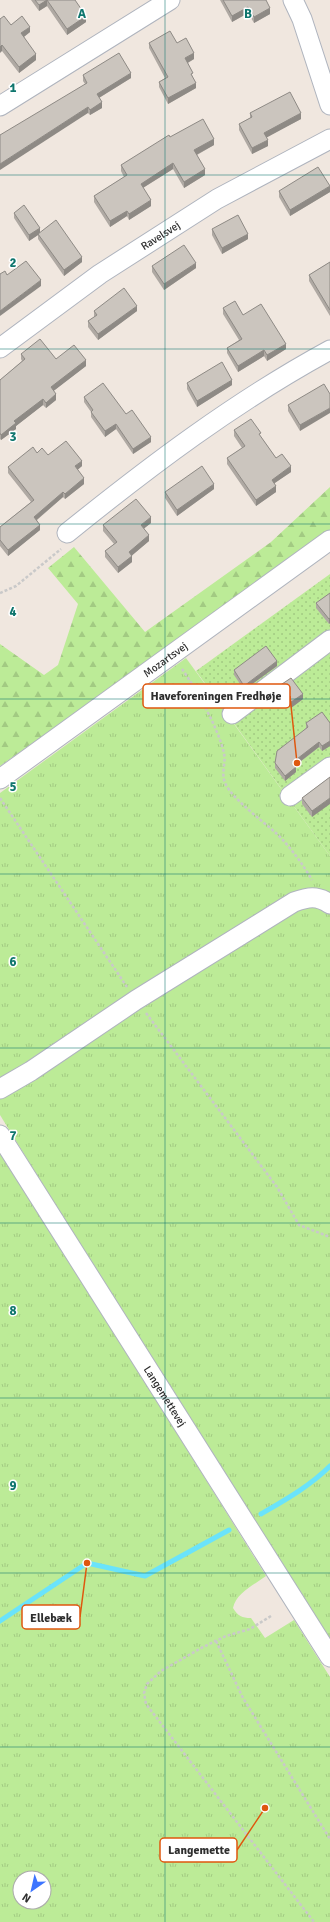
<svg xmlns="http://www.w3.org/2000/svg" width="330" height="1922" font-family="Signika,sans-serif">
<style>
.grass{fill:url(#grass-tufts);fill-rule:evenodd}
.forest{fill:url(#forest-firs)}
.garden{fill:url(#garden-dots)}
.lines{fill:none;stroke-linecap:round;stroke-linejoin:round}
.stream{stroke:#6ae3fb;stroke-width:5}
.minor-casing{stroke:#afb4be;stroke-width:21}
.path{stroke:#c9c9c9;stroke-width:2.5;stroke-dasharray:3 2;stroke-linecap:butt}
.minor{stroke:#fff;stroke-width:19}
.wall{fill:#afa9a3}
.shaded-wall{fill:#8e8a85}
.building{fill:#cbc5be;stroke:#8e8a85}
.grid{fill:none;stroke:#0f766e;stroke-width:1;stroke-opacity:0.55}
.labels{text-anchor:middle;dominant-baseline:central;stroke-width:3;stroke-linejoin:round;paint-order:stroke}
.street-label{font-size:11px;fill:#2e2e2e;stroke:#fff}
.grid-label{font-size:13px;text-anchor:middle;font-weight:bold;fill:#0f766e;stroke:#fff;stroke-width:3;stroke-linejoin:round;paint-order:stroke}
.leader{fill:none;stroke:#df570e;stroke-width:1.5}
.callout-dot{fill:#df570e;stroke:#fff;stroke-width:1.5}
.callout{fill:#fff;stroke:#df570e;stroke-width:1.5}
.callout-label{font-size:12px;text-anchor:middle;font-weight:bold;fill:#2e2e2e}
</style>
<defs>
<pattern id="grass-tufts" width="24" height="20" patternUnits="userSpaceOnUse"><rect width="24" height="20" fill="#bceb97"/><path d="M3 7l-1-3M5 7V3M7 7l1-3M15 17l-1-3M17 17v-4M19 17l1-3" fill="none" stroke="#a2ca82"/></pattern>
<pattern id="forest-firs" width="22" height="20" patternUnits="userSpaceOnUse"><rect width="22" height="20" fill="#bceb97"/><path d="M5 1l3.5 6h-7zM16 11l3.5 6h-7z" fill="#a2ca82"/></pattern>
<pattern id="garden-dots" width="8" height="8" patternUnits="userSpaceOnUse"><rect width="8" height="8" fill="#bceb97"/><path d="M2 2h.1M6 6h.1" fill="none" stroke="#a2ca82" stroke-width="1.8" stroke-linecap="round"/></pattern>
</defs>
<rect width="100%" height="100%" fill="#f0e7df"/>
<!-- grass -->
<g class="grass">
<path d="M 186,658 L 330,856 L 330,1642 L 225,1480 L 0,1115 L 0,793 Z"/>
<path d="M 0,1150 L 266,1576 C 254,1585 236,1593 233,1608 C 238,1616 242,1618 251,1618 L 265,1638 L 294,1620 L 330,1677 L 330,1922 L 0,1922 ZM 20,1878 L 44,1878 L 44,1902 L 20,1902 Z"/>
</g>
<!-- forest -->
<path class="forest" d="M 330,487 L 330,534 L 0,766 L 0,644 L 44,675 L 58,665 L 78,604 L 48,568 L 74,547 L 145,632 L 271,542 Z"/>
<!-- garden -->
<path class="garden" d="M 330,574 L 330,856 L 196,671 Z"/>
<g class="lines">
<!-- stream -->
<g class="stream">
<path d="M 261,1514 C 285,1500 310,1486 330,1466"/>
<path d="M 0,1621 L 87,1563 L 145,1576 L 229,1530"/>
</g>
<defs>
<g id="minor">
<path d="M 293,0 L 302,19 L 330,105"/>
<path d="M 0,106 L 170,0"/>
<path id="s1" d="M 0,348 L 100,274 L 217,199 L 330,139"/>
<path d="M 67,533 C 150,466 236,401 330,350"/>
<path d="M 232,714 L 330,640"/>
<path id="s2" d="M 0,779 L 330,540"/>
<path d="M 290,796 L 330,767"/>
<path d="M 0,1089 L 31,1071 L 136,1000 L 294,902 C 308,897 317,895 330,904"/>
<path id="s3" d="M 0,1135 L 330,1657"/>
</g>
</defs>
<!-- minor casing -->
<use href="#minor" class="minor-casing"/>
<!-- path -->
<g class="path">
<path d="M 0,593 L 16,586 L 61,549"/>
<path d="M 182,669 C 197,690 218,728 224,753 C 226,763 221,773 225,783 C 233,800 263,821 277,834 C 291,848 302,863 312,880"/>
<path d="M 0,798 L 127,987"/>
<path d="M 146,1013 L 277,1187 L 299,1225 L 330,1237"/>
<path d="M 271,1616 L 250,1629 L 226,1636 L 203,1647 L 161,1671 L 147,1684 L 144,1693 L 146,1704 L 314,1922"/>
<path d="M 216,1641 L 243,1698 L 330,1839"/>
</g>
<!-- minor -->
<use href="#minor" class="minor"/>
</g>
<!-- wall -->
<g class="wall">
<path d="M 31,0 L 75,0 L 86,22 L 67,35 L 47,6 L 39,11 Z"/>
<path d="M 220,0 L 266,0 L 270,14 L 254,23 L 248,13 L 232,22 Z"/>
<path d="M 0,19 L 11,25 L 30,32 L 24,37 L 36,60 L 19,73 L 2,51 Z"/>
<path d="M 149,43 L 194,59 L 188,63 L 193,78 L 196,88 L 168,104 L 159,87 L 159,82 L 165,78 L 149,48 Z"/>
<path d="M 83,75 L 131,78 L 99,98 L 102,108 L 90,115 L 88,113 L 85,84 L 83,81 Z"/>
<path d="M 250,113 L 301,119 L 266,137 L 268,146 L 252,154 L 239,130 L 239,124 L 250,118 Z"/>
<path d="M 170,137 L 214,145 L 197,155 L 205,175 L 184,188 L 173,169 L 143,188 L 151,206 L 129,220 L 127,216 L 110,227 L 94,202 L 94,196 L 124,177 L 121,171 L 121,165 Z"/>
<path d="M 279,191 L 330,192 L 290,216 L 279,197 Z"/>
<path d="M 14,213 L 40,232 L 82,262 L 64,276 L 38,239 L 38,235 L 29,241 L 14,218 Z"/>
<path d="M 212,229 L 248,239 L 222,254 L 212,235 Z"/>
<path d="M 330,262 L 330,316 L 309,281 L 309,275 Z"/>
<path d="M 152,266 L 196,268 L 164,290 L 152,272 Z"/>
<path d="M 223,308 L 243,315 L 286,349 L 267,361 L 264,356 L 238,372 L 227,353 L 227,348 L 239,340 L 223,314 Z"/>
<path d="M 94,311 L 137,311 L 98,340 L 88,327 L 88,321 L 94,317 Z"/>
<path d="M 21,354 L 56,359 L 86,366 L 53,391 L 56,400 L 46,408 L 43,405 L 16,426 L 16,429 L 1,440 L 0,439 L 0,380 L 22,361 L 21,359 Z"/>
<path d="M 187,383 L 232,385 L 197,407 L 187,389 Z"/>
<path d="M 330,394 L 300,431 L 288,411 L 288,405 Z"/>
<path d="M 84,397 L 126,414 L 151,442 L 133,454 L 116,429 L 105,437 L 91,417 L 91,412 L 84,402 Z"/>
<path d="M 234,430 L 261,437 L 276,458 L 291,472 L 274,483 L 276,492 L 256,506 L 227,464 L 227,458 L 242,448 L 234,436 Z"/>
<path d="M 37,453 L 48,455 L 82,466 L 77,470 L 84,484 L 65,499 L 63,497 L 37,520 L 40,530 L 8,556 L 0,546 L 0,527 L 31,502 L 8,473 L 8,467 Z"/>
<path d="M 214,489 L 177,516 L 165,498 L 165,492 Z"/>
<path d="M 151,523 L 144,528 L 149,541 L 131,556 L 132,562 L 118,573 L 105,557 L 105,551 L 114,544 L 103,531 L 103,525 Z"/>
<path d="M 330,593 L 330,623 L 329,624 L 316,608 L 316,603 Z"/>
<path d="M 277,666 L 244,690 L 234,675 L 234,670 Z"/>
<path d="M 279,686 L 303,699 L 291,708 L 279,692 Z"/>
<path d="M 306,723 L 330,723 L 330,746 L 322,751 L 319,747 L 295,766 L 296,772 L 285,781 L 275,768 L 275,763 L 306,728 Z"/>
<path d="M 330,777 L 312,817 L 302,804 L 302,798 Z"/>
</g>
<!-- shaded-wall -->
<g class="shaded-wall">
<path d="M 47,0 L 47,6 L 39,11 L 39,5 Z"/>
<path d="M 248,7 L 248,13 L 232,22 L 232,16 Z"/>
<path d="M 270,8 L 270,14 L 254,23 L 254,17 Z"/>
<path d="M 86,16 L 86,22 L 67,35 L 67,29 Z"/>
<path d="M 30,27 L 30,32 L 21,39 L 21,33 Z"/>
<path d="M 2,45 L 2,51 L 0,53 L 0,47 Z"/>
<path d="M 194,53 L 194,59 L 185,64 L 185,58 Z"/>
<path d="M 36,54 L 36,60 L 19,73 L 19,67 Z"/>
<path d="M 131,73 L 131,78 L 97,99 L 97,94 Z"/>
<path d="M 196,83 L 196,88 L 168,104 L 168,98 Z"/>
<path d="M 102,102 L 102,108 L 90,115 L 90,110 Z"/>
<path d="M 88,107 L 88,113 L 0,170 L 0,164 Z"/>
<path d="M 301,113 L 301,119 L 264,139 L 264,133 Z"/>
<path d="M 214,139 L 214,145 L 194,156 L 194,150 Z"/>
<path d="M 268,140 L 268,146 L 252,154 L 252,148 Z"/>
<path d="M 173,163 L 173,169 L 141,189 L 141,184 Z"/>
<path d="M 205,169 L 205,175 L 184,188 L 184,182 Z"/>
<path d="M 330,186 L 330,192 L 290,216 L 290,210 Z"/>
<path d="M 151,200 L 151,206 L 129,220 L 129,214 Z"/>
<path d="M 127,211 L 127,216 L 110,227 L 110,221 Z"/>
<path d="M 40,228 L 40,234 L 38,234 L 38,235 L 29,241 L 29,235 Z"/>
<path d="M 248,234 L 248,239 L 222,254 L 222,248 Z"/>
<path d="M 82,257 L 82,262 L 64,276 L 64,270 Z"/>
<path d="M 196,263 L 196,268 L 164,290 L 164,284 Z"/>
<path d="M 41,280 L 41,286 L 0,316 L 0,311 Z"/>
<path d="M 137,306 L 137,311 L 98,340 L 98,334 Z"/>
<path d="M 286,344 L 286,349 L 267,361 L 267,355 Z"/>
<path d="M 264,350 L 264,356 L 238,372 L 238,366 Z"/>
<path d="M 86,360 L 86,366 L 51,393 L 51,387 Z"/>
<path d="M 232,380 L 232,385 L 197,407 L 197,401 Z"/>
<path d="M 56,394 L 56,400 L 46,408 L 46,403 Z"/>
<path d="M 43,399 L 43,405 L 16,426 L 16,429 L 1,440 L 1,435 L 14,421 Z"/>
<path d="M 330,408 L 330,413 L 300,431 L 300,425 Z"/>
<path d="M 116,424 L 116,429 L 105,437 L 105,431 Z"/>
<path d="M 151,437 L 151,442 L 133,454 L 133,449 Z"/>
<path d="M 82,461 L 82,466 L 75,472 L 75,466 Z"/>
<path d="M 291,466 L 291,472 L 272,485 L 272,480 Z"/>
<path d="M 84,478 L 84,484 L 65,499 L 65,494 Z"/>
<path d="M 214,484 L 214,489 L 177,516 L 177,510 Z"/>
<path d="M 276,486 L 276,492 L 256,506 L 256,500 Z"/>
<path d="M 63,492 L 63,497 L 34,522 L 34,517 Z"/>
<path d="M 151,517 L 151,523 L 141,531 L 141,525 Z"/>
<path d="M 40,525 L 40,530 L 8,556 L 8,550 Z"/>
<path d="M 149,535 L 149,541 L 129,558 L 129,552 Z"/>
<path d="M 132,556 L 132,562 L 118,573 L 118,567 Z"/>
<path d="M 330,618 L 330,623 L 329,624 L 329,619 Z"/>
<path d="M 277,661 L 277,666 L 244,690 L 244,686 Z"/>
<path d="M 303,694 L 303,699 L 291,708 L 291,702 Z"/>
<path d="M 330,741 L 330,746 L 322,751 L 322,746 Z"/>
<path d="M 319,742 L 319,747 L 293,767 L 293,762 Z"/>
<path d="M 296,767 L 296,772 L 285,781 L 285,776 Z"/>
<path d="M 330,798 L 330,804 L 312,817 L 312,811 Z"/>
</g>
<!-- building -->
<g class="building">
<path d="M 35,0 L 47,0 L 39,5 Z"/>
<path d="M 47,0 L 75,0 L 86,16 L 67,29 Z"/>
<path d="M 223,0 L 266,0 L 270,8 L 254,17 L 248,7 L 232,16 Z"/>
<path d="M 4,16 L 11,25 L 22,16 L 30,27 L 21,33 L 36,54 L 19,67 L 2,45 L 0,47 L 0,19 Z"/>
<path d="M 170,31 L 177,43 L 186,38 L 194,53 L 185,58 L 193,73 L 191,74 L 196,83 L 168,98 L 159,82 L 168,77 L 149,43 Z"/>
<path d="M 119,53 L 131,73 L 97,94 L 102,102 L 90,110 L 88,107 L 0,164 L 0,135 L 87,83 L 83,75 Z"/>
<path d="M 290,92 L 301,113 L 264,133 L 268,140 L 252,148 L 239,124 L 252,117 L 250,113 Z"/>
<path d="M 203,119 L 214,139 L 194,150 L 205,169 L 184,182 L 173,163 L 141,184 L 151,200 L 129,214 L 127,211 L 110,221 L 94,196 L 127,175 L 121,165 L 169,135 L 170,137 Z"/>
<path d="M 318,167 L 330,186 L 290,210 L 279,191 Z"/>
<path d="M 24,205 L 40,228 L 29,235 L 14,213 Z"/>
<path d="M 238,215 L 248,234 L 222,248 L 212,229 Z"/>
<path d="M 56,220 L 82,257 L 64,270 L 38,234 Z"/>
<path d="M 184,245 L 196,263 L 164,284 L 152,266 Z"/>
<path d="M 26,261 L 41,280 L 0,311 L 0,274 L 5,271 L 7,275 Z"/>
<path d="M 330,262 L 330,310 L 309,275 Z"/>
<path d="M 124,288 L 137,306 L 98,334 L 88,321 L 97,315 L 94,311 Z"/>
<path d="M 235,301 L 243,315 L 261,304 L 286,344 L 267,355 L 264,350 L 238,366 L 227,348 L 242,339 L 223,308 Z"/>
<path d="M 40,339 L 56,359 L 74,345 L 86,360 L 51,387 L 56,394 L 46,403 L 43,399 L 14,421 L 16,423 L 1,435 L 0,433 L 0,380 L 25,359 L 21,354 Z"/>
<path d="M 222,362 L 232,380 L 197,401 L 187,383 Z"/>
<path d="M 103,383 L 126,414 L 132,410 L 151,437 L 133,449 L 116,424 L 105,431 L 91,412 L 93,410 L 84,397 Z"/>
<path d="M 324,384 L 330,394 L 330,408 L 300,425 L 288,405 Z"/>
<path d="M 251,419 L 261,433 L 259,434 L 276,458 L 282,454 L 291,466 L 272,480 L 276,486 L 256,500 L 227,458 L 245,446 L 234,430 Z"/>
<path d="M 66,441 L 82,461 L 75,466 L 84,478 L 65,494 L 63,492 L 34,517 L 40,525 L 8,550 L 0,540 L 0,527 L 34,500 L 8,467 L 33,447 L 37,453 L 42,448 L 48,455 Z"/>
<path d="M 202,466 L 214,484 L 177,510 L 165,492 Z"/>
<path d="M 136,499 L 151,517 L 141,525 L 149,535 L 129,552 L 132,556 L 118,567 L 105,551 L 117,542 L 103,525 Z"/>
<path d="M 330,593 L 330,618 L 329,619 L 316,603 Z"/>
<path d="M 266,646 L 277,661 L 244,686 L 234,670 Z"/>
<path d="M 291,678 L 303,694 L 291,702 L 279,686 Z"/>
<path d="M 322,712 L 330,723 L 330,741 L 322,746 L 319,742 L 293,762 L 296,767 L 285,776 L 275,763 L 277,751 L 308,727 L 306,723 Z"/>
<path d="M 330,777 L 330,798 L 312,811 L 302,798 Z"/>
</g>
<!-- grid -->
<path class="grid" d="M 165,0 L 165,1922M 0,175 L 330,175M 0,349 L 330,349M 0,524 L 330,524M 0,699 L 330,699M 0,874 L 330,874M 0,1048 L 330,1048M 0,1223 L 330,1223M 0,1398 L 330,1398M 0,1573 L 330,1573M 0,1747 L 330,1747"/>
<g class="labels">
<!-- street labels -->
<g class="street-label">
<text stroke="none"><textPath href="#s1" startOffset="196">Ravelsvej</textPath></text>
<text stroke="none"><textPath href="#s2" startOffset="204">Mozartsvej</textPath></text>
<text stroke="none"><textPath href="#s3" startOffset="309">Langemettevej</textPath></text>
</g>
</g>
<g class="grid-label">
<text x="82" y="18">A</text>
<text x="248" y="18">B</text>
<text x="13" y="92">1</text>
<text x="13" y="267">2</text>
<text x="13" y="441">3</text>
<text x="13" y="616">4</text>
<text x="13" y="791">5</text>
<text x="13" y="966">6</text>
<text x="13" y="1140">7</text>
<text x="13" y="1315">8</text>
<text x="13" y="1490">9</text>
</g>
<!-- callouts -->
<path class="leader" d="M297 763L290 696M87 1563L80 1617M265 1808L237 1850"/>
<g class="callout-dot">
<circle cx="297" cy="763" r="4"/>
<circle cx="87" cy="1563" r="4"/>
<circle cx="265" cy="1808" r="4"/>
</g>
<g class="callout">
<rect x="143" y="684" width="147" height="24" rx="4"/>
<rect x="22" y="1605" width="58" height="24" rx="4"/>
<rect x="160" y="1838" width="77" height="24" rx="4"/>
</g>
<g class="callout-label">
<text x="216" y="700">Haveforeningen Fredhøje</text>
<text x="51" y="1622">Ellebæk</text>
<text x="199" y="1854">Langemette</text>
</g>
<!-- north arrow -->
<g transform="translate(32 1890) rotate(214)"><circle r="19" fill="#ffffff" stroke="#ababab"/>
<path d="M0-3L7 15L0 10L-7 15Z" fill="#3d75ff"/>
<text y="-6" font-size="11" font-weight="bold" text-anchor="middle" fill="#2e2e2e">N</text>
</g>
</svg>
